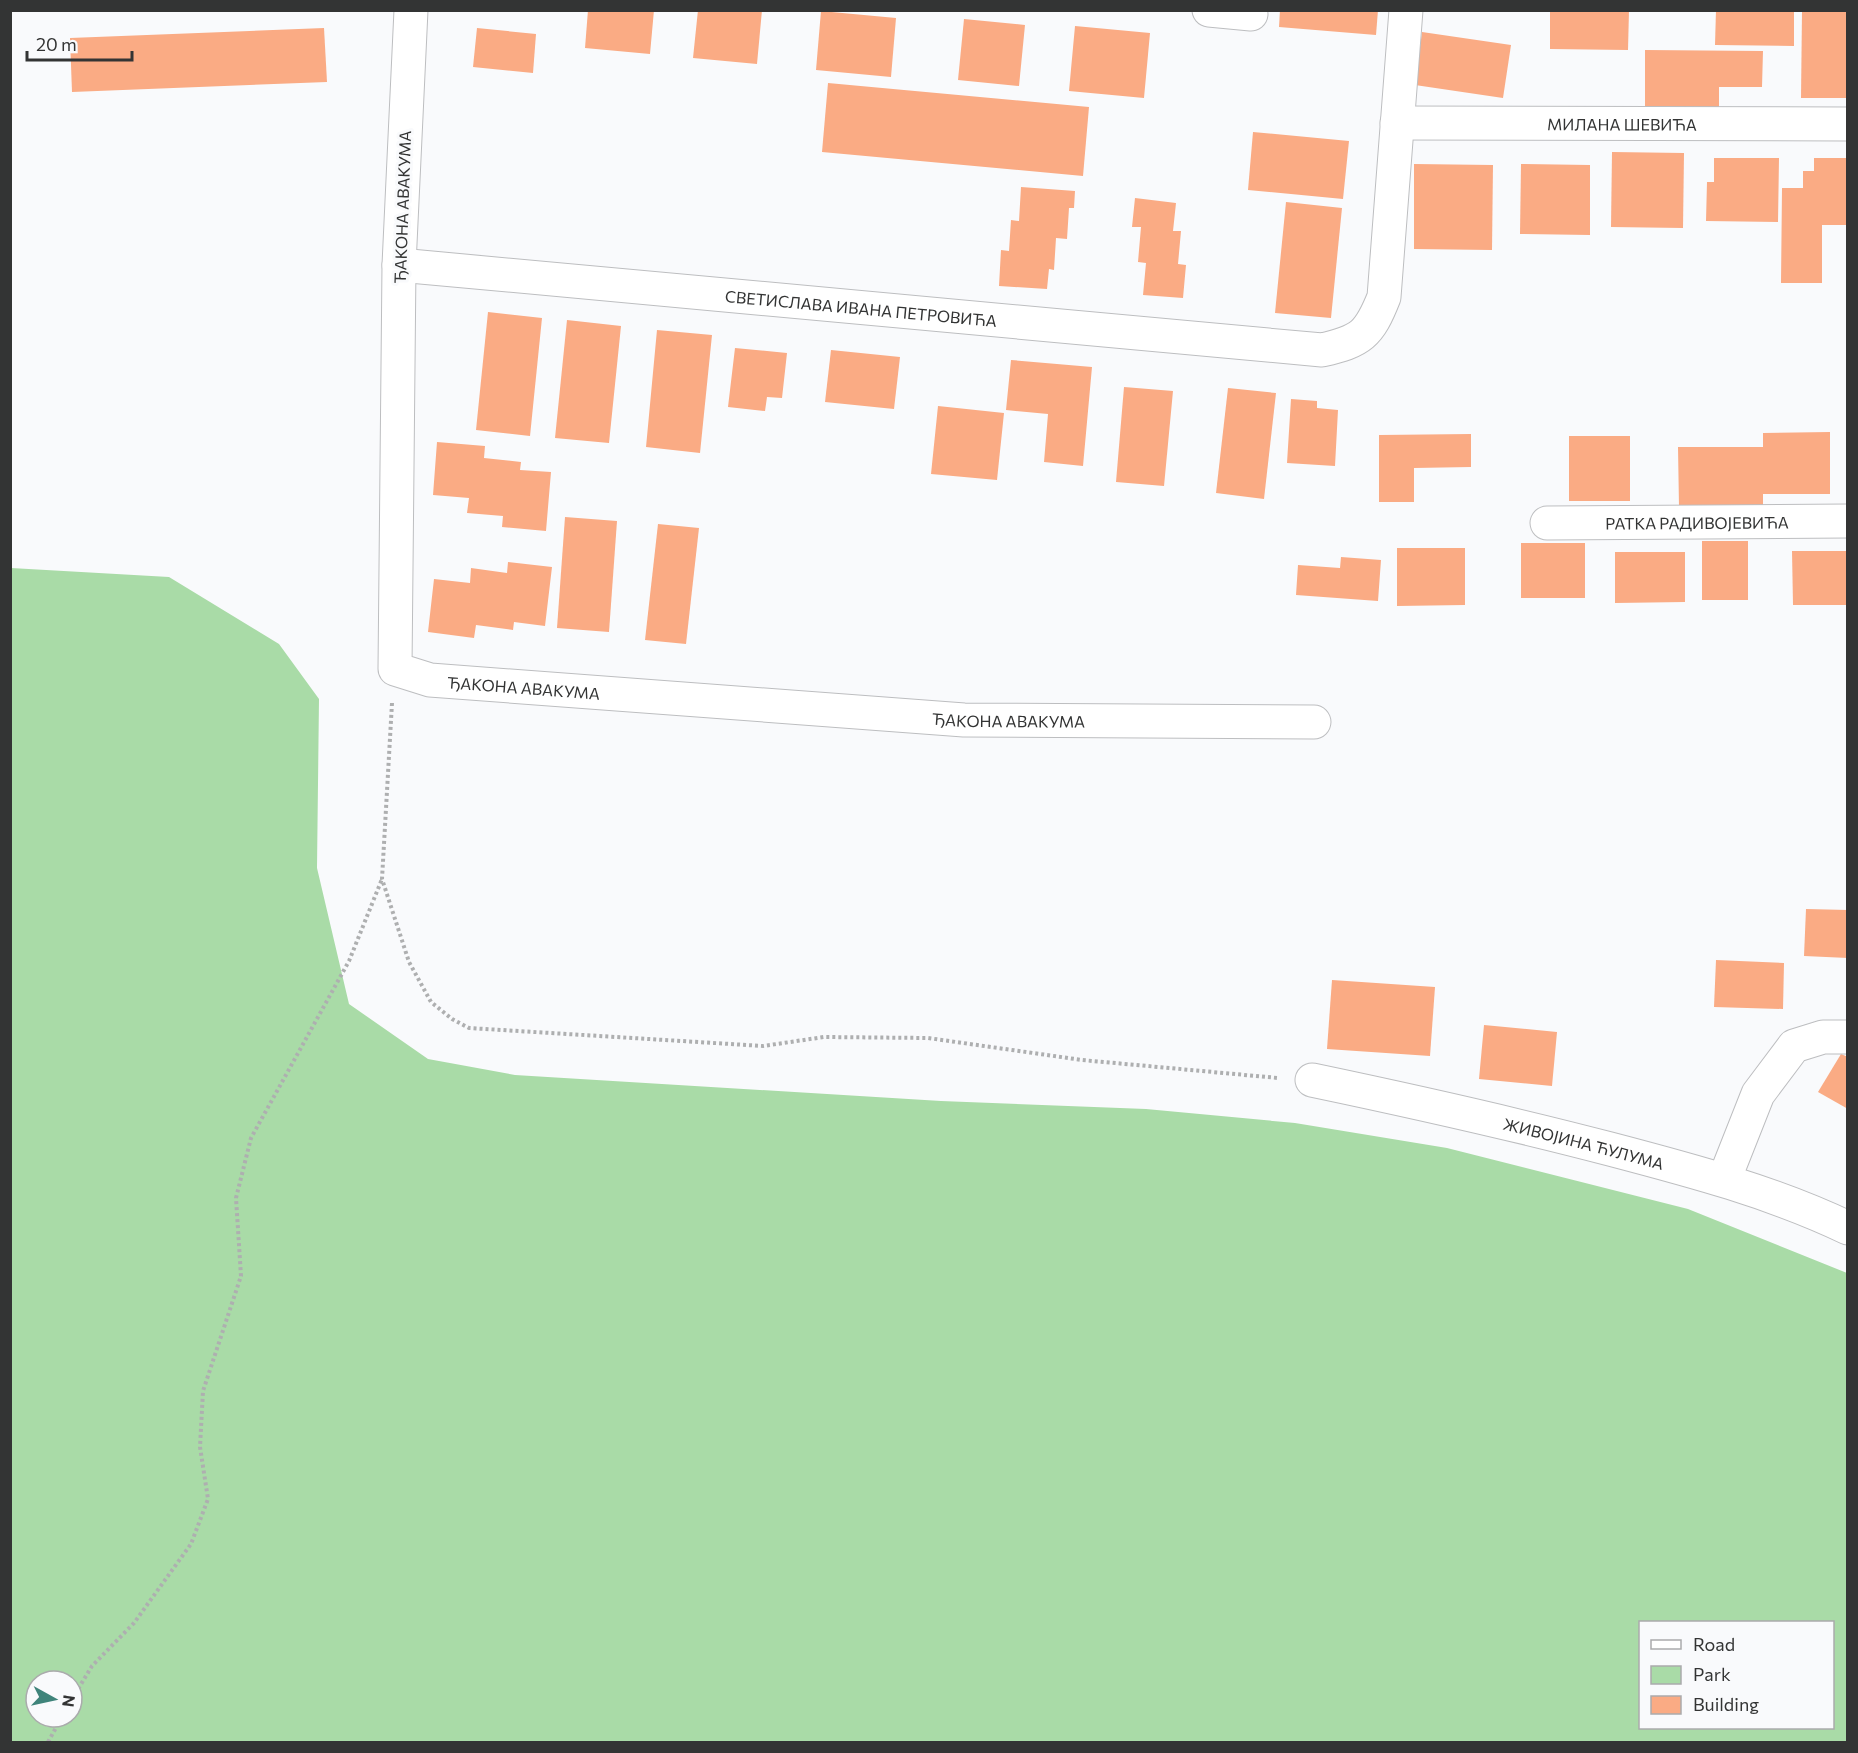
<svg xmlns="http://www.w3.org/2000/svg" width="1858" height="1753" font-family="Commissioner,sans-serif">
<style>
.green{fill:#a9dba7;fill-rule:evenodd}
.building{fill:#faab84}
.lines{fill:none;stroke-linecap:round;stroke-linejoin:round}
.street-casing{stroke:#bdbec0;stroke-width:35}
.path{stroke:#aeafb0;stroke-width:4;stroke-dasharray:3 3;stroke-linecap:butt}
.street{stroke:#fff;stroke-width:33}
.labels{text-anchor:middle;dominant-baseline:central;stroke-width:6;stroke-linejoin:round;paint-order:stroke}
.street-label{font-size:16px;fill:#333434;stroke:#f9fafc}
</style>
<rect width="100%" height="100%" fill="#f9fafc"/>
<!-- green -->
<path class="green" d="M 11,568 L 169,577 L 279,644 L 319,699 L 317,868 L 349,1004 L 428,1059 L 515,1075 L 941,1101 L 1146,1109 L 1295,1123 L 1447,1148 L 1688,1209 L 1847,1273 L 1847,1742 L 11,1742 ZM 1640,1622 L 1832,1622 L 1832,1728 L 1640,1728 ZM 36,1681 L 72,1681 L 72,1717 L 36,1717 Z"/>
<!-- building -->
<g class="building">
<path d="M 588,10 L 654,10 L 650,54 L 585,48 Z"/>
<path d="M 698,10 L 762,10 L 757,64 L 693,58 Z"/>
<path d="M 1280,10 L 1378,10 L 1376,35 L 1279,27 Z"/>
<path d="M 1550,10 L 1629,10 L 1628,50 L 1550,49 Z"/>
<path d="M 1716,10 L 1794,10 L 1794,46 L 1715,45 Z"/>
<path d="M 821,11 L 896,18 L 891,77 L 816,70 Z"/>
<path d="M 1802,11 L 1848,11 L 1848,98 L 1801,98 Z"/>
<path d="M 964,19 L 1025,25 L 1019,86 L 958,80 Z"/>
<path d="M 1075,26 L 1150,33 L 1144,98 L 1069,91 Z"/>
<path d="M 324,28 L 327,82 L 72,92 L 70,38 Z"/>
<path d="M 477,28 L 536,34 L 533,73 L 473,67 Z"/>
<path d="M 1422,32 L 1511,45 L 1503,98 L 1415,85 Z"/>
<path d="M 1645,50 L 1763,51 L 1762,87 L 1719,87 L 1719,108 L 1645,108 Z"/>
<path d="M 828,83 L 1089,107 L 1083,176 L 822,152 Z"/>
<path d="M 1253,132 L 1349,141 L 1343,199 L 1248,190 Z"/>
<path d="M 1612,152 L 1684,153 L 1683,228 L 1611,227 Z"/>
<path d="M 1714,158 L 1779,158 L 1778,222 L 1706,221 L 1707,182 L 1714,182 Z"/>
<path d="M 1814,158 L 1848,158 L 1848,225 L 1822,225 L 1822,283 L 1781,283 L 1782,188 L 1803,188 L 1803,171 L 1814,171 Z"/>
<path d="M 1414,164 L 1493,165 L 1492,250 L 1414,249 Z"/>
<path d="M 1521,164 L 1590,165 L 1590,235 L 1520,234 Z"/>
<path d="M 1021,187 L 1075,191 L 1074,208 L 1069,208 L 1067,239 L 1056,238 L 1054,270 L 1049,269 L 1047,289 L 999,286 L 1001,250 L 1009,251 L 1011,220 L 1019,221 Z"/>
<path d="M 1135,198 L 1176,203 L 1173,231 L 1181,231 L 1178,264 L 1186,265 L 1183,298 L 1143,295 L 1146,263 L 1138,262 L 1141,227 L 1132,227 Z"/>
<path d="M 1286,202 L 1342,208 L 1331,318 L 1275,313 Z"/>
<path d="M 488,312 L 542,318 L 530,436 L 476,430 Z"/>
<path d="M 567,320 L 621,326 L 609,443 L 555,438 Z"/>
<path d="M 657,330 L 712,335 L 700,453 L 646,447 Z"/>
<path d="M 735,348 L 787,353 L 782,398 L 767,397 L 765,411 L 728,407 Z"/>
<path d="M 831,350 L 900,357 L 894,409 L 825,402 Z"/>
<path d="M 1011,360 L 1092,367 L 1083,466 L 1044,462 L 1048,414 L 1006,410 Z"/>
<path d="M 1124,387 L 1173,391 L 1164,486 L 1116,482 Z"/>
<path d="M 1228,388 L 1276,393 L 1264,499 L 1216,493 Z"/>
<path d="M 1291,399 L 1317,401 L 1317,408 L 1338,410 L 1335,466 L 1287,463 Z"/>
<path d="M 938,406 L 1004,413 L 997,480 L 931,474 Z"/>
<path d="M 1830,432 L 1830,494 L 1763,494 L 1763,506 L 1679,507 L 1678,447 L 1763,447 L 1763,433 Z"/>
<path d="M 1471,434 L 1471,467 L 1414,468 L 1414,502 L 1379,502 L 1379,435 Z"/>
<rect x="1569" y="436" width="61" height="65"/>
<path d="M 437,442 L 485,446 L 484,458 L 521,462 L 520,470 L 551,472 L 546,531 L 502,527 L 503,516 L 467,513 L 469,498 L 433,495 Z"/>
<path d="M 565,517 L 617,521 L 609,632 L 557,628 Z"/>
<path d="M 658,524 L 699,528 L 686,644 L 645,640 Z"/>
<rect x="1702" y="541" width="46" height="59"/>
<rect x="1521" y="543" width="64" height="55"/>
<path d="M 1397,548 L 1465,548 L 1465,605 L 1397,606 Z"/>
<path d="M 1792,551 L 1848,551 L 1848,605 L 1793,605 Z"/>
<path d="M 1615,552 L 1685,552 L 1685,602 L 1615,603 Z"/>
<path d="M 1341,557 L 1381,560 L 1378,601 L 1296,595 L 1298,565 L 1340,568 Z"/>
<path d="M 508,562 L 552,567 L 545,626 L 514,622 L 513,630 L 476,625 L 474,638 L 428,632 L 434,579 L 470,583 L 471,568 L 507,573 Z"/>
<path d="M 1806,909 L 1848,910 L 1848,958 L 1804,956 Z"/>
<path d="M 1716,960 L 1784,963 L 1783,1009 L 1714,1007 Z"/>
<path d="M 1332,980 L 1435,987 L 1430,1056 L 1327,1049 Z"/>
<path d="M 1484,1025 L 1557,1032 L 1552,1086 L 1479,1079 Z"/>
<path d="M 1841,1054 L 1848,1057 L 1848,1109 L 1818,1092 Z"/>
</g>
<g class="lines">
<defs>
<g id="street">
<path id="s1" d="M 411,10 L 399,265 L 395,669 L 430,680 L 964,720 L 1314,722"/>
<path d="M 1209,10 L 1251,14"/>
<path id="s2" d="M 1397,123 L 1848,124"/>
<path id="s3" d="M 399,265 L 1322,350 C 1361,341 1369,335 1384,297 L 1406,10"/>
<path id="s4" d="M 1547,523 L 1848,521"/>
<path id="s5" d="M 1312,1080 C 1412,1101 1511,1123 1610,1149 C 1690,1170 1773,1192 1848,1228"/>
<path d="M 1724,1180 L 1758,1094 L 1794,1046 L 1823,1037 L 1848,1037"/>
</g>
</defs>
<!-- street casing -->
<use href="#street" class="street-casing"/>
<!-- path -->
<g class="path">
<path d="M 392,703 L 382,879 L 409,962 L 431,1002 L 452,1019 L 469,1028 L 763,1046 L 824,1037 L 928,1038 L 1082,1060 L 1278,1078"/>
<path d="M 72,1699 L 92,1666 L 134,1623 L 191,1544 L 208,1499 L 200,1447 L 203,1391 L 241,1276 L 236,1198 L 251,1138 L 349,961 L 382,879"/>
<path d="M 48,1742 L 62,1717"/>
</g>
<!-- street -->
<use href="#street" class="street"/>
</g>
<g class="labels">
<!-- street labels -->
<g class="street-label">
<text stroke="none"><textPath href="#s2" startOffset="225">МИЛАНА ШЕВИЋА</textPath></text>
<text transform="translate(402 207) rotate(-88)">ЂАКОНА АВАКУМА</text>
<text stroke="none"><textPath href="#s3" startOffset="464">СВЕТИСЛАВА ИВАНА ПЕТРОВИЋА</textPath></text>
<text stroke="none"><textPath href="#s4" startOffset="150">РАТКА РАДИВОЈЕВИЋА</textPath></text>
<text stroke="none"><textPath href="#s1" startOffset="790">ЂАКОНА АВАКУМА</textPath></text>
<text stroke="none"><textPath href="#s1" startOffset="1276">ЂАКОНА АВАКУМА</textPath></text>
<text stroke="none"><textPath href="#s5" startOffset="279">ЖИВОЈИНА ЋУЛУМА</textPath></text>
</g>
</g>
<!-- border -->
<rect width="1858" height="1753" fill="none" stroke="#333434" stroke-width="24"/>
<!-- legend -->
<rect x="1639" y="1621" width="195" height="108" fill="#f9fafc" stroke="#aaabac" stroke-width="1.5"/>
<rect x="1651" y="1640" width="30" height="9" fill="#ffffff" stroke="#aaabac" stroke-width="1.5"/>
<text x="1693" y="1651" font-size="18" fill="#333434">Road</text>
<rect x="1651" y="1666" width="30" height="18" fill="#a9dba7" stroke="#aaabac" stroke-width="1.5"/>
<text x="1693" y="1681" font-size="18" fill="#333434">Park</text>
<rect x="1651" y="1696" width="30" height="18" fill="#faab84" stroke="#aaabac" stroke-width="1.5"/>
<text x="1693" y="1711" font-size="18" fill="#333434">Building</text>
<!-- north arrow -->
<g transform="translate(54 1699) rotate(98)"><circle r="28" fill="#f9fafc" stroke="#aaabac" stroke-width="1.5"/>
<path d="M0-4.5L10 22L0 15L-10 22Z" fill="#3f847a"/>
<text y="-9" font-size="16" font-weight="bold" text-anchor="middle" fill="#333434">N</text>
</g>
<!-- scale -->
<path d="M27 51v9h105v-9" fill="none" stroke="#333434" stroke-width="3"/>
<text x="36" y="51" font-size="18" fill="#333434" stroke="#f9fafc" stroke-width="4.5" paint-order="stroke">20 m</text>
</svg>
